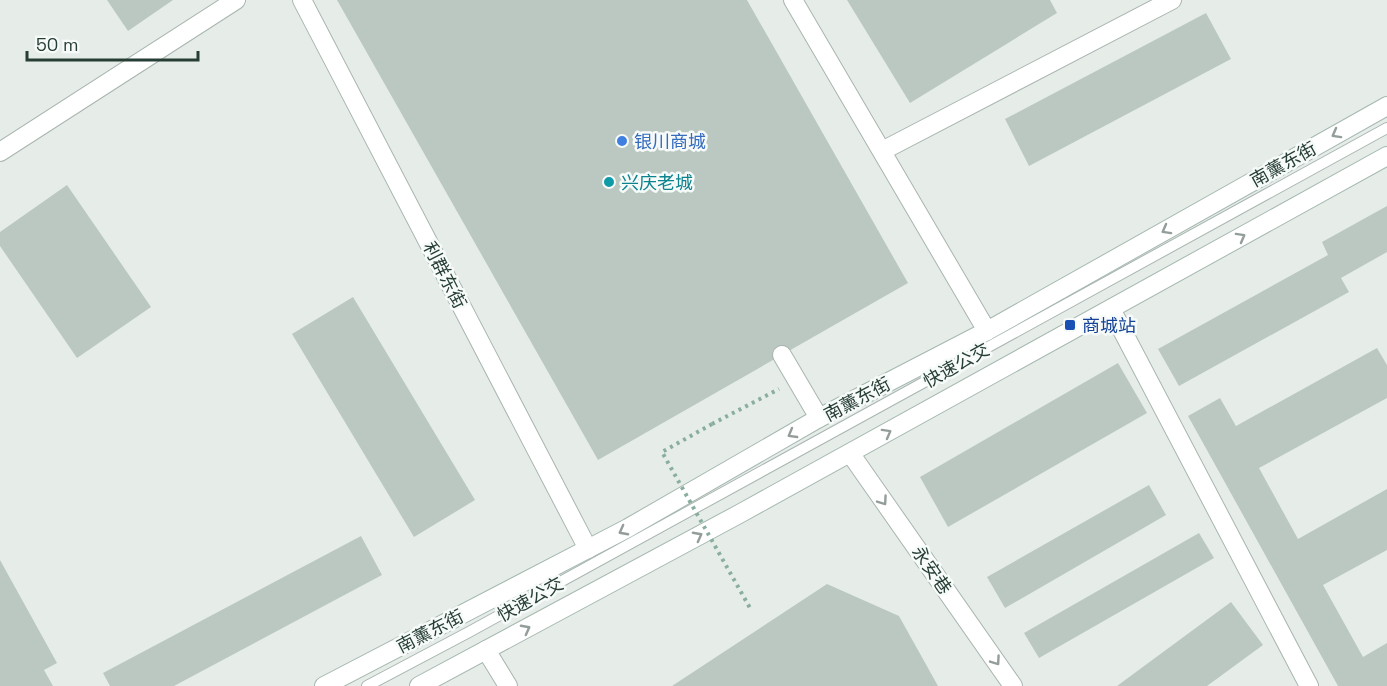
<svg xmlns="http://www.w3.org/2000/svg" width="1387" height="686" font-family="'Space Grotesk','Noto Sans SC',sans-serif">
<style>
.building{fill:#bbc8c2}
.lines{fill:none;stroke-linecap:round;stroke-linejoin:round}
.lane-casing{stroke:#a9b5af;stroke-width:12}
.street-casing{stroke:#a9b5af;stroke-width:20}
.secondary-casing{stroke:#a5b8af;stroke-width:20}
.path{stroke:#8aae9e;stroke-width:4;stroke-dasharray:3 4.5;stroke-linecap:butt}
.lane{stroke:#fff;stroke-width:10}
.street{stroke:#fff;stroke-width:18}
.secondary{stroke:#fff;stroke-width:18}
.path-bridge{stroke:#8aae9e;stroke-width:4;stroke-dasharray:3 4.5;stroke-linecap:butt}
.oneway{stroke:#939e9a}
.shop-dot{fill:#3f7fe0;stroke:#f6faf8;stroke-width:2}
.culture-dot{fill:#0f9aa8;stroke:#f6faf8;stroke-width:2}
.transit-dot{fill:#1a4fb4;stroke:#f6faf8;stroke-width:2}
.labels{text-anchor:middle;dominant-baseline:central;stroke-width:5;stroke-linejoin:round;paint-order:stroke}
.shop-label{font-size:18px;fill:#366cbe;stroke:#f6faf8;text-anchor:start}
.street-label{font-size:18px;fill:#273e35;stroke:#f6faf8}
.culture-label{font-size:18px;fill:#0d838f;stroke:#f6faf8;text-anchor:start}
.transit-label{font-size:18px;fill:#164399;stroke:#f6faf8;text-anchor:start}
</style>
<rect width="100%" height="100%" fill="#e6ede9"/>
<!-- building -->
<g class="building">
<path d="M 107,0 L 173,0 L 128,31 Z"/>
<path d="M 337,0 L 747,0 L 908,283 L 598,460 Z"/>
<path d="M 847,0 L 1050,0 L 1057,13 L 910,103 Z"/>
<path d="M 1206,13 L 1231,59 L 1029,166 L 1005,119 Z"/>
<path d="M 67,185 L 151,307 L 77,358 L 0,246 L 0,232 Z"/>
<path d="M 1387,206 L 1387,252 L 1341,278 L 1349,292 L 1179,386 L 1158,349 L 1328,255 L 1322,242 Z"/>
<path d="M 353,297 L 475,500 L 414,537 L 292,334 Z"/>
<path d="M 1377,348 L 1387,365 L 1387,398 L 1259,468 L 1298,539 L 1387,489 L 1387,550 L 1323,585 L 1363,657 L 1387,643 L 1387,686 L 1338,686 L 1188,416 L 1220,398 L 1236,426 Z"/>
<path d="M 1118,363 L 1147,413 L 948,527 L 920,477 Z"/>
<path d="M 1149,485 L 1166,515 L 1005,608 L 987,577 Z"/>
<path d="M 1199,533 L 1214,558 L 1039,658 L 1024,633 Z"/>
<path d="M 361,536 L 382,575 L 174,686 L 110,686 L 103,673 Z"/>
<path d="M 0,560 L 57,663 L 44,670 L 53,686 L 0,686 Z"/>
<path d="M 827,584 L 899,616 L 938,686 L 672,686 Z"/>
<path d="M 1231,602 L 1263,645 L 1207,686 L 1117,686 Z"/>
</g>
<g class="lines">
<defs>
<path id="lane" d="M 367,686 L 469,632 L 1387,128"/>
<g id="street">
<path d="M 302,0 L 588,549"/>
<path d="M 793,0 L 987,331"/>
<path d="M 882,151 L 1172,0"/>
<path d="M 0,152 L 236,0"/>
<path d="M 1111,309 L 1309,686"/>
<path d="M 782,355 L 819,418"/>
<path d="M 850,453 L 1013,686"/>
<path d="M 486,650 L 508,686"/>
</g>
<g id="secondary">
<path d="M 324,686 L 628,528 L 819,418 L 987,331 L 1387,106"/>
<path d="M 419,686 L 741,513 L 1387,156"/>
</g>
</defs>
<!-- lane casing -->
<use href="#lane" class="lane-casing"/>
<!-- street casing -->
<use href="#street" class="street-casing"/>
<!-- secondary casing -->
<use href="#secondary" class="secondary-casing"/>
<!-- path -->
<path class="path" d="M 712,424 L 779,389"/>
<!-- lane -->
<use href="#lane" class="lane"/>
<!-- street -->
<use href="#street" class="street"/>
<!-- secondary -->
<use href="#secondary" class="secondary"/>
<!-- path-bridge -->
<path class="path-bridge" d="M 712,424 L 662,452 L 750,608"/>
</g>
<!-- one-way arrows -->
<defs><path id="oneway-chevron" d="M-2-3.5L2.5 0L-2 3.5" fill="none" stroke-width="1.6" stroke-linecap="round" stroke-linejoin="round" transform="scale(1.5)"/></defs>
<g class="oneway">
<use href="#oneway-chevron" transform="translate(1336 134) rotate(151)"/>
<use href="#oneway-chevron" transform="translate(1166 230) rotate(151)"/>
<use href="#oneway-chevron" transform="translate(1241 237) rotate(-29)"/>
<use href="#oneway-chevron" transform="translate(887 433) rotate(-29)"/>
<use href="#oneway-chevron" transform="translate(792 434) rotate(150)"/>
<use href="#oneway-chevron" transform="translate(883 501) rotate(55)"/>
<use href="#oneway-chevron" transform="translate(623 531) rotate(152)"/>
<use href="#oneway-chevron" transform="translate(698 536) rotate(-28)"/>
<use href="#oneway-chevron" transform="translate(526 629) rotate(-28)"/>
<use href="#oneway-chevron" transform="translate(996 661) rotate(55)"/>
</g>
<!-- markers -->
<circle class="shop-dot" cx="622" cy="141" r="6"/>
<circle class="culture-dot" cx="609" cy="182" r="6"/>
<rect class="transit-dot" x="1064" y="319" width="12" height="12" rx="3"/>
<g class="labels">
<!-- shop labels -->
<g class="shop-label">
<text x="634" y="141">银川商城</text>
</g>
<!-- street labels -->
<g class="street-label">
<text transform="translate(1283 164) rotate(-29)">南薰东街</text>
<text transform="translate(445 275) rotate(63)">利群东街</text>
<text transform="translate(956 365) rotate(-29)">快速公交</text>
<text transform="translate(857 399) rotate(-28)">南薰东街</text>
<text transform="translate(932 570) rotate(55)">永安巷</text>
<text transform="translate(530 599) rotate(-29)">快速公交</text>
<text transform="translate(430 631) rotate(-27)">南薰东街</text>
</g>
<!-- culture labels -->
<g class="culture-label">
<text x="621" y="182">兴庆老城</text>
</g>
<!-- transit labels -->
<g class="transit-label">
<text x="1082" y="325">商城站</text>
</g>
</g>
<!-- scale -->
<path d="M27 51v9h171v-9" fill="none" stroke="#273e35" stroke-width="3"/>
<text x="36" y="51" font-size="18" fill="#273e35" stroke="#f6faf8" stroke-width="4.5" paint-order="stroke">50 m</text>
</svg>
